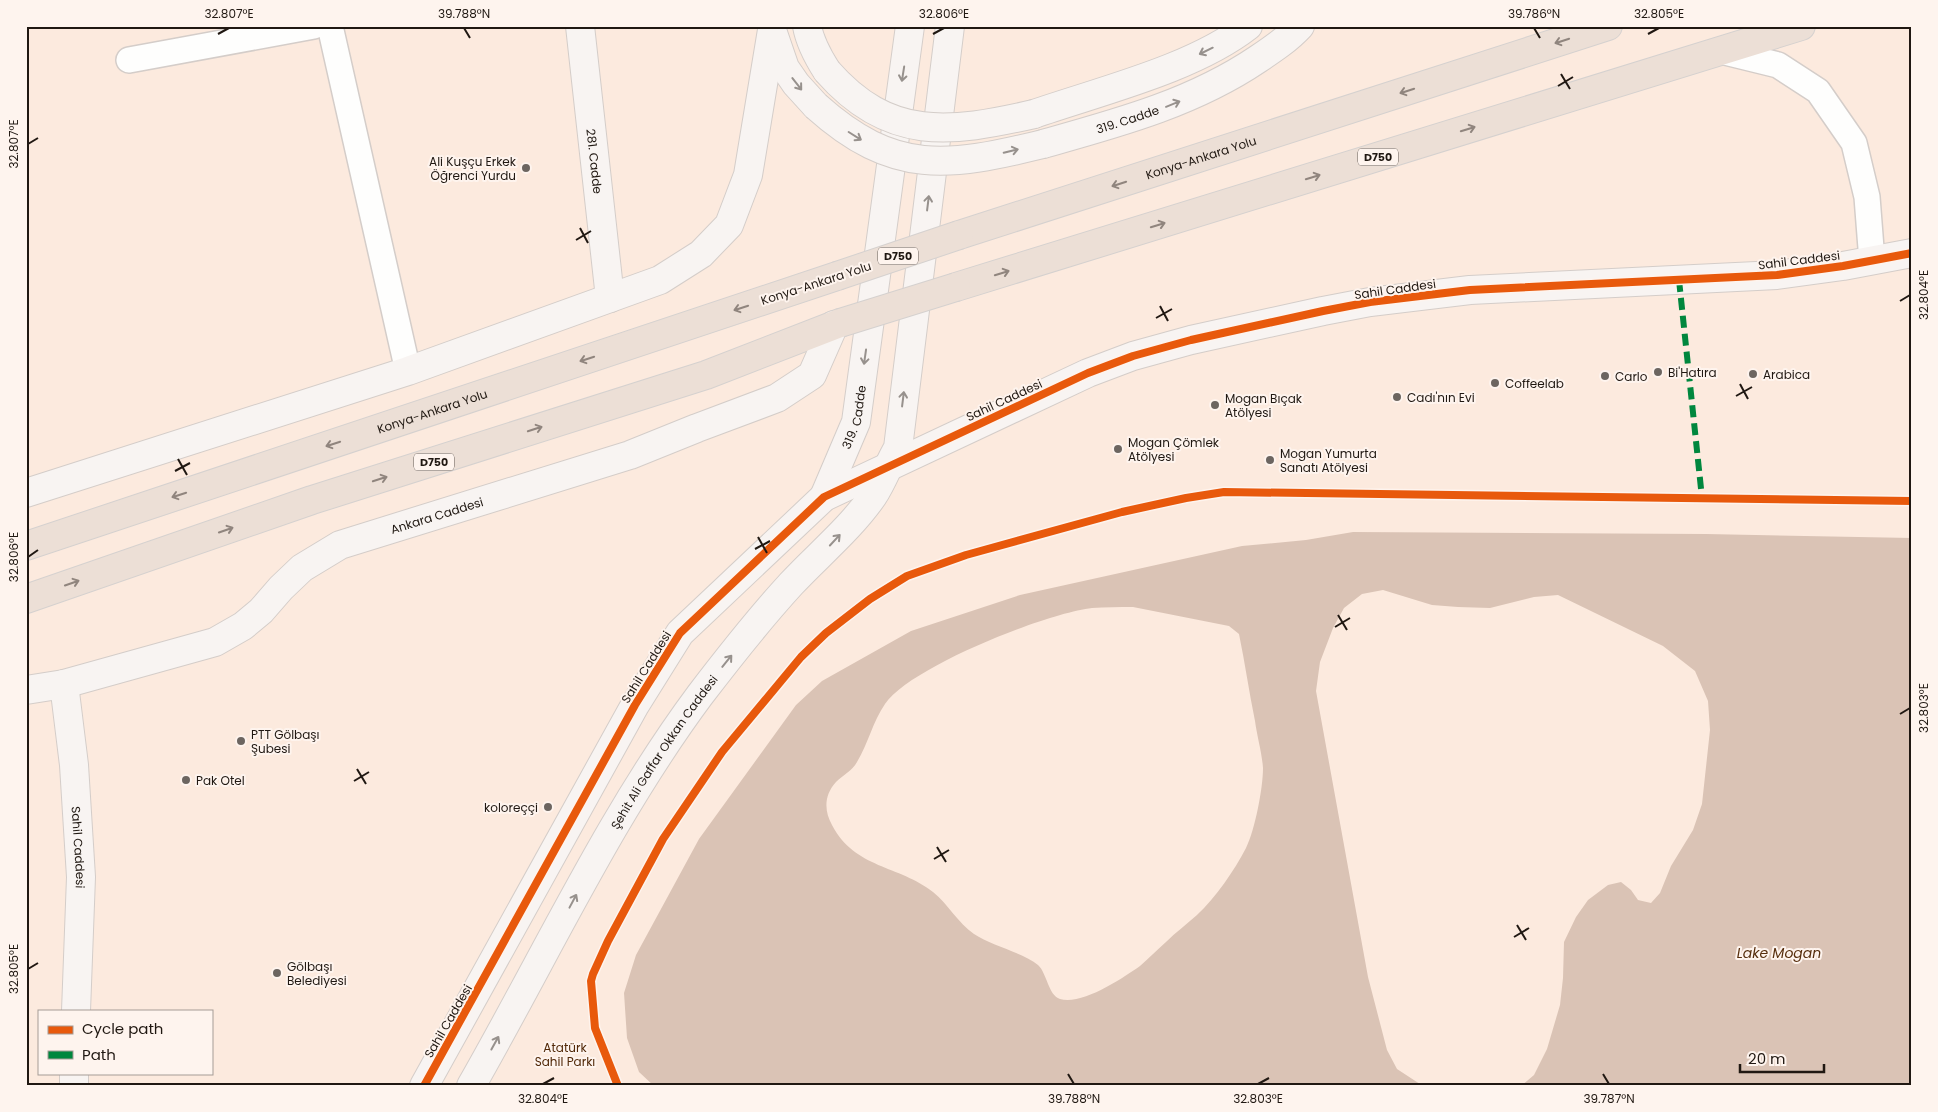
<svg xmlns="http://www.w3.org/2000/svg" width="1938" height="1112" font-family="Poppins,sans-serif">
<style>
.green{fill:#fceade;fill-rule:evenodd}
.water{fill:#dac3b5;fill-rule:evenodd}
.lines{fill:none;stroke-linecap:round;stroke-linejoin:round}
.street-casing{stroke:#d4cdc9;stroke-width:28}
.secondary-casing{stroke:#d4cdc9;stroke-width:30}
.highway-casing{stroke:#d5d1cf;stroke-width:30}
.street{stroke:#fefefd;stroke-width:25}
.secondary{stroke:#f8f4f2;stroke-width:28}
.highway{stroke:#ecdfd6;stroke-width:28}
.secondary-bridge-casing{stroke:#d4cdc9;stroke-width:30;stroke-linecap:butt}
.highway-bridge-casing{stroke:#d5d1cf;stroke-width:30;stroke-linecap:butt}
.secondary-bridge{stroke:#f8f4f2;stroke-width:28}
.highway-bridge{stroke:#ecdfd6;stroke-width:28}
.quiet{stroke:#00873e;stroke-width:6;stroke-dasharray:12 6;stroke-linecap:butt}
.cycleway-casing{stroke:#fef4ee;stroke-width:11}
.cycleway{stroke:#e8590c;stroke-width:8}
.oneway{stroke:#90857e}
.oneway2{stroke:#97918d}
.ticks{fill:none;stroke:#201812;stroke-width:2}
.poi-dot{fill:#6c6560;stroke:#fef4ee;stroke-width:2}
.labels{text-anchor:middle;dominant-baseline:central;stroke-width:4;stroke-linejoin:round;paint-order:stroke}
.shield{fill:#fef4ee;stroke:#635a54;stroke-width:1}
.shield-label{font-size:11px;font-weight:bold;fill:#201812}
.street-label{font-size:12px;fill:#201812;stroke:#fef4ee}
.poi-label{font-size:12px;fill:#201812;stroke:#fef4ee;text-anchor:start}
.park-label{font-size:12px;fill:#522908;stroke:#fef4ee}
.water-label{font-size:14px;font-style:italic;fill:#572e0d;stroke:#fef4ee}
.neatline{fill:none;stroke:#201812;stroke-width:2}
.ticks-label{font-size:12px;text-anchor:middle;fill:#201812}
</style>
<rect width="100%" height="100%" fill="#faf5f2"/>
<!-- green -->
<path class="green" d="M 26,26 L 1912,26 L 1912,1086 L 26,1086 ZM 39,1011 L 211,1011 L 211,1073 L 39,1073 Z"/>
<!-- water -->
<path class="water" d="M 1353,532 L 1706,534 L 1912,538 L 1912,1086 L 1521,1086 L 1534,1075 L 1547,1049 L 1560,1005 L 1563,978 L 1564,942 L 1576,917 L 1588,900 L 1608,885 L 1621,882 L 1631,890 L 1638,900 L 1651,903 L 1660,893 L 1671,866 L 1693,830 L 1702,804 L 1710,730 L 1708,701 L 1695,671 L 1663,646 L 1558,595 L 1534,597 L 1490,608 L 1458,607 L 1432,605 L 1383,590 L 1362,594 L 1344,608 L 1333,628 L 1320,662 L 1316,691 L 1368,977 L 1387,1050 L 1397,1069 L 1423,1086 L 654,1086 L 639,1072 L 627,1038 L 624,993 L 636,955 L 699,839 L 796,705 L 822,681 L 911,631 L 1020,595 L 1242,546 L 1306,540 ZM 1133,607 L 1229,626 L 1239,634 C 1245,663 1249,692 1255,721 C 1257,736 1262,753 1263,768 C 1263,788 1255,830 1246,848 C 1234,871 1216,897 1197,915 C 1187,924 1176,932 1166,942 C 1157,950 1149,958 1140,966 C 1123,978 1081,1006 1060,999 C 1048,995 1047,973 1038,965 C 1024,953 992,946 974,934 C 958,923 948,904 933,892 C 899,865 855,869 832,825 C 824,811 824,795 836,782 C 843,775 852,771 857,762 C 868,744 873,721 885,704 C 910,667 1047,613 1092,608 C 1105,607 1119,607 1133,607 Z"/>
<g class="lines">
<defs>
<g id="street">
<path d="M 330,26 L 408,371"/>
<path d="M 1721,51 L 1778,65 L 1818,91 L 1854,143 L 1867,197 L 1872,261"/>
<path d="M 129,60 L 314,26"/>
</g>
<g id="secondary">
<path id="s1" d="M 580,26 L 610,298"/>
<path d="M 807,26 C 810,43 818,57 827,71"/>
<path d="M 773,33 L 785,68 L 796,84 L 816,106"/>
<path d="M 1034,114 C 1100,91 1193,69 1248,26"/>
<path id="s2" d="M 1043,144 C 1118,123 1193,103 1258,59 C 1273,49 1288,39 1300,26"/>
<path d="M 26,493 L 408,371 L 660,280 L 701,254 L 729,225 L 748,175 L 772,30"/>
<path id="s3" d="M 824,497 L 856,422 L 910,26"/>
<path id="s4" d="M 64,684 L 74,765 L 81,877 L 76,1011"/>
<path id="s5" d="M 26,690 L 64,684 L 215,642 L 243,626 L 261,611 L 281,588 L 302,568 L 340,545 L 630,455 L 697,428 L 777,398 L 812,375 L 834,325"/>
<path d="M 74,1073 L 74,1086"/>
<path d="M 424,1086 L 635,705 L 680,633 L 824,497 L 1088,373 L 1133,356 L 1191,340 L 1323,311 L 1370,302 L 1470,290 L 1777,275 L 1843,266 L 1912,253"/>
<path id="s6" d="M 471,1086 C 546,955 610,816 700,695 C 729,657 759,619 791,584 C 818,555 850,529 873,496 C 883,481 889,463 898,448 L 950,26"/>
</g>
<g id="highway">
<path id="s7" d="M 959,235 L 1608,26"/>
<path d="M 956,287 L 1801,26"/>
<path id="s8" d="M 26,546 L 837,276"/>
<path d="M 26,599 L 312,500 L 706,375 L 840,323"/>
</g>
</defs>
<!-- street casing -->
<use href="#street" class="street-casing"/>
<!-- secondary casing -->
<use href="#secondary" class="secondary-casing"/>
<!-- highway casing -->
<use href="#highway" class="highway-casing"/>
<!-- street -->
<use href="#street" class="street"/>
<!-- secondary -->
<use href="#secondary" class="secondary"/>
<!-- highway -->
<use href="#highway" class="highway"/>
<defs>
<g id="secondary-bridge">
<path d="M 827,71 C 889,142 950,133 1034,114"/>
<path d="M 816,106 C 894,176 948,167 1043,144"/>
</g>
<g id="highway-bridge">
<path d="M 837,276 L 959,235"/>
<path d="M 840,323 L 956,287"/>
</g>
</defs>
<!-- secondary-bridge casing -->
<use href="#secondary-bridge" class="secondary-bridge-casing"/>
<!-- highway-bridge casing -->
<use href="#highway-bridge" class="highway-bridge-casing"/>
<!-- secondary-bridge -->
<use href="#secondary-bridge" class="secondary-bridge"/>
<!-- highway-bridge -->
<use href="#highway-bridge" class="highway-bridge"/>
<!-- quiet -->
<path class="quiet" d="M 1679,280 L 1702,498"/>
<defs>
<g id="cycleway">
<path d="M 424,1086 L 635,705 L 680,633 L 824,497 L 1088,373 L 1133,356 L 1191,340 L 1323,311 L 1370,302 L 1470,290 L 1777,275 L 1843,266 L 1912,253"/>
<path d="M 618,1086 L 595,1028 L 591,981 L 593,974 L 608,941 L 663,839 L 722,752 L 801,657 L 826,633 L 870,599 L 907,576 L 966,555 L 1122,512 L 1186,498 L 1224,492 L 1912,501"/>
</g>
</defs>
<!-- cycleway casing -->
<use href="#cycleway" class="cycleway-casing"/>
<!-- cycleway -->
<use href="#cycleway" class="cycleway"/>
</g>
<!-- one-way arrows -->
<defs><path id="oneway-shaft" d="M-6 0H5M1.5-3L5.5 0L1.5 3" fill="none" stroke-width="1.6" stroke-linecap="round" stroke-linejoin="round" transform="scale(1.25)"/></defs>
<g class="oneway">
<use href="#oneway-shaft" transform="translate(1562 41) rotate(162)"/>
<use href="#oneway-shaft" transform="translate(1407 91) rotate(162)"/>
<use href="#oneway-shaft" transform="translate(1468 129) rotate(-17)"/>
<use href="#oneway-shaft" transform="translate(1313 177) rotate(-17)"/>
<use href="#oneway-shaft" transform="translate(1119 184) rotate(162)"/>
<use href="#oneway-shaft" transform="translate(1158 225) rotate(-17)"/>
<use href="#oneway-shaft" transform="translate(1002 273) rotate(-17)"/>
<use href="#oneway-shaft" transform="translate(741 308) rotate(162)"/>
<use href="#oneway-shaft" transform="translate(587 359) rotate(162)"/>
<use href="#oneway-shaft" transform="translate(535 429) rotate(-18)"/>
<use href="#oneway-shaft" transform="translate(333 444) rotate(162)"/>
<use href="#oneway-shaft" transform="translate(380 479) rotate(-18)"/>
<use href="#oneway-shaft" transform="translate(179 495) rotate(162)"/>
<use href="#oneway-shaft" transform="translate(226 530) rotate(-19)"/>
<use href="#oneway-shaft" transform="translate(72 583) rotate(-19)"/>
</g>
<g class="oneway2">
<use href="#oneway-shaft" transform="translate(1206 51) rotate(154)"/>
<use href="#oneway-shaft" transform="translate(903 74) rotate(99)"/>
<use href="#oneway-shaft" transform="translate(797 84) rotate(52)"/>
<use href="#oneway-shaft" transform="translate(1173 104) rotate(-22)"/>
<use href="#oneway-shaft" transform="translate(855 136) rotate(32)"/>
<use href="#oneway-shaft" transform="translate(1011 151) rotate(-14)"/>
<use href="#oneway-shaft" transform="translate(928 203) rotate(-83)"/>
<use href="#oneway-shaft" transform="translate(865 357) rotate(98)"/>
<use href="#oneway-shaft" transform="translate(903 399) rotate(-83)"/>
<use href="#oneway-shaft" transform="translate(835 540) rotate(-47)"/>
<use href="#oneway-shaft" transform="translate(727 661) rotate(-51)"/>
<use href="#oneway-shaft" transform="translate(573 901) rotate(-62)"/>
<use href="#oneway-shaft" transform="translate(495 1043) rotate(-61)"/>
</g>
<!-- ticks -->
<path class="ticks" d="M 464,28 L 470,38M 1534,28 L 1540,38M 218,34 L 229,28M 933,34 L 944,28M 1648,34 L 1659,28M 1561,74 L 1570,89M 1558,86 L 1573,77M 28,144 L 38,138M 580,228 L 588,243M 576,240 L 591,231M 1900,301 L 1910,295M 1160,306 L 1168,321M 1156,318 L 1172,309M 1740,384 L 1748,399M 1736,396 L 1752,387M 178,459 L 187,475M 175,471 L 190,463M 758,537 L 767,553M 755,549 L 770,541M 28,557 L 38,550M 1338,615 L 1347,630M 1335,627 L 1350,618M 1900,714 L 1910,708M 357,769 L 366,784M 354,781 L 369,772M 937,847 L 946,862M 934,859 L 949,850M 1517,925 L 1526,940M 1514,937 L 1529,928M 28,969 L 38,963M 1068,1074 L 1074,1084M 1603,1074 L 1609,1084M 543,1084 L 554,1078M 1258,1084 L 1269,1078"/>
<!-- markers -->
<g class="poi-dot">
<circle cx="526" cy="168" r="5"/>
<circle cx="1658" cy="372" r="5"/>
<circle cx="1753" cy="374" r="5"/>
<circle cx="1605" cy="376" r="5"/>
<circle cx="1495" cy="383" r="5"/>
<circle cx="1397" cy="397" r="5"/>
<circle cx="1215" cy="405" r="5"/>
<circle cx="1118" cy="449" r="5"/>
<circle cx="1270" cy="460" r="5"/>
<circle cx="241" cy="741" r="5"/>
<circle cx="186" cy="780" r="5"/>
<circle cx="548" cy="807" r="5"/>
<circle cx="277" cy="973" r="5"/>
</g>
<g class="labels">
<!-- shield labels -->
<g class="shield">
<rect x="1358" y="148.5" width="40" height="17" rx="4"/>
<rect x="878" y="247.5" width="40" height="17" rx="4"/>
<rect x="414" y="453.5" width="40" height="17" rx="4"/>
</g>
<g class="shield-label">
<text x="1378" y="157">D750</text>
<text x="898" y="256">D750</text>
<text x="434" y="462">D750</text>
</g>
<!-- street labels -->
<g class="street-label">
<text stroke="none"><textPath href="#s2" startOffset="88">319. Cadde</textPath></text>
<text stroke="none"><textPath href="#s7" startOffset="254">Konya-Ankara Yolu</textPath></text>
<text stroke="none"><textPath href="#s1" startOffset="136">281. Cadde</textPath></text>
<text transform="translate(1799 260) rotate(-7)">Sahil Caddesi</text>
<text transform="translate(816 283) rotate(-18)">Konya-Ankara Yolu</text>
<text transform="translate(1395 289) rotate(-8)">Sahil Caddesi</text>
<text transform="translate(1004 400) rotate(-25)">Sahil Caddesi</text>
<text stroke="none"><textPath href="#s8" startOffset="428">Konya-Ankara Yolu</textPath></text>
<text stroke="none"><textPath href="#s3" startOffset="86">319. Cadde</textPath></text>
<text stroke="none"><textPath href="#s5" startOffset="456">Ankara Caddesi</textPath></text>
<text transform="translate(646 667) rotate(-58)">Sahil Caddesi</text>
<text stroke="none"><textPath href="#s6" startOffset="386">Şehit Ali Gaffar Okkan Caddesi</textPath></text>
<text stroke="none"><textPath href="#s4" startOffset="164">Sahil Caddesi</textPath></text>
<text transform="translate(448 1021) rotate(-60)">Sahil Caddesi</text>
</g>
<!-- poi labels -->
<g class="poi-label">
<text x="516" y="161" text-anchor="end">Ali Kuşçu Erkek<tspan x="516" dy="14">Öğrenci Yurdu</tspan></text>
<text x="1668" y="372">Bi'Hatıra</text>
<text x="1763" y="374">Arabica</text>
<text x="1615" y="376">Carlo</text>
<text x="1505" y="383">Coffeelab</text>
<text x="1407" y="397">Cadı'nın Evi</text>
<text x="1225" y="398">Mogan Bıçak<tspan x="1225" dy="14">Atölyesi</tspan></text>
<text x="1128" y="442">Mogan Çömlek<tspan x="1128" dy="14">Atölyesi</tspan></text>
<text x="1280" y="453">Mogan Yumurta<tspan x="1280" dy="14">Sanatı Atölyesi</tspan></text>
<text x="251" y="734">PTT Gölbaşı<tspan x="251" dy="14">Şubesi</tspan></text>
<text x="196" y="780">Pak Otel</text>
<text x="538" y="807" text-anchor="end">koloreççi</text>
<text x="287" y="966">Gölbaşı<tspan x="287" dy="14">Belediyesi</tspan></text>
</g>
<!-- park labels -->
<g class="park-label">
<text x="565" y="1047">Atatürk<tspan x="565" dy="14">Sahil Parkı</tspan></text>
</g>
<!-- water labels -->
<g class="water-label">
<text x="1779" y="953">Lake Mogan</text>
</g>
</g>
<!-- border -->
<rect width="1938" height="1112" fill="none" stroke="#fef4ee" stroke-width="55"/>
<!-- legend -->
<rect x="38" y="1010" width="175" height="65" fill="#fef4ee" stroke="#a59c96"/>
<rect x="48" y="1026" width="25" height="8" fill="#e8590c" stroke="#a59c96"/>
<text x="82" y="1034" font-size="15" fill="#201812">Cycle path</text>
<rect x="48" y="1051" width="25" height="8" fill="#00873e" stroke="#a59c96"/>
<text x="82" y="1060" font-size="15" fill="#201812">Path</text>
<!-- scale -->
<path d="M1740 1064v8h84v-8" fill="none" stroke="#201812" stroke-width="2.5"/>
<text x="1748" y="1064" font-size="15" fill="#201812" stroke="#fef4ee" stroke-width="4" paint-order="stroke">20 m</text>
<rect x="28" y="28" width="1882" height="1056" class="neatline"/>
<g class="ticks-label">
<text x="229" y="18">32.807°E</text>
<text x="464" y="18">39.788°N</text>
<text x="944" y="18">32.806°E</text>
<text x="1534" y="18">39.786°N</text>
<text x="1659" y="18">32.805°E</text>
<text transform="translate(14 144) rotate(-90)" y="4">32.807°E</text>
<text transform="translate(1924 295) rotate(-90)" y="4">32.804°E</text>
<text transform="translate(14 557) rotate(-90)" y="4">32.806°E</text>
<text transform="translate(1924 708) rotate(-90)" y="4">32.803°E</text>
<text transform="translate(14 969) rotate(-90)" y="4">32.805°E</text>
<text x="543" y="1103">32.804°E</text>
<text x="1074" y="1103">39.788°N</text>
<text x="1258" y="1103">32.803°E</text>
<text x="1609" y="1103">39.787°N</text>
</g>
</svg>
